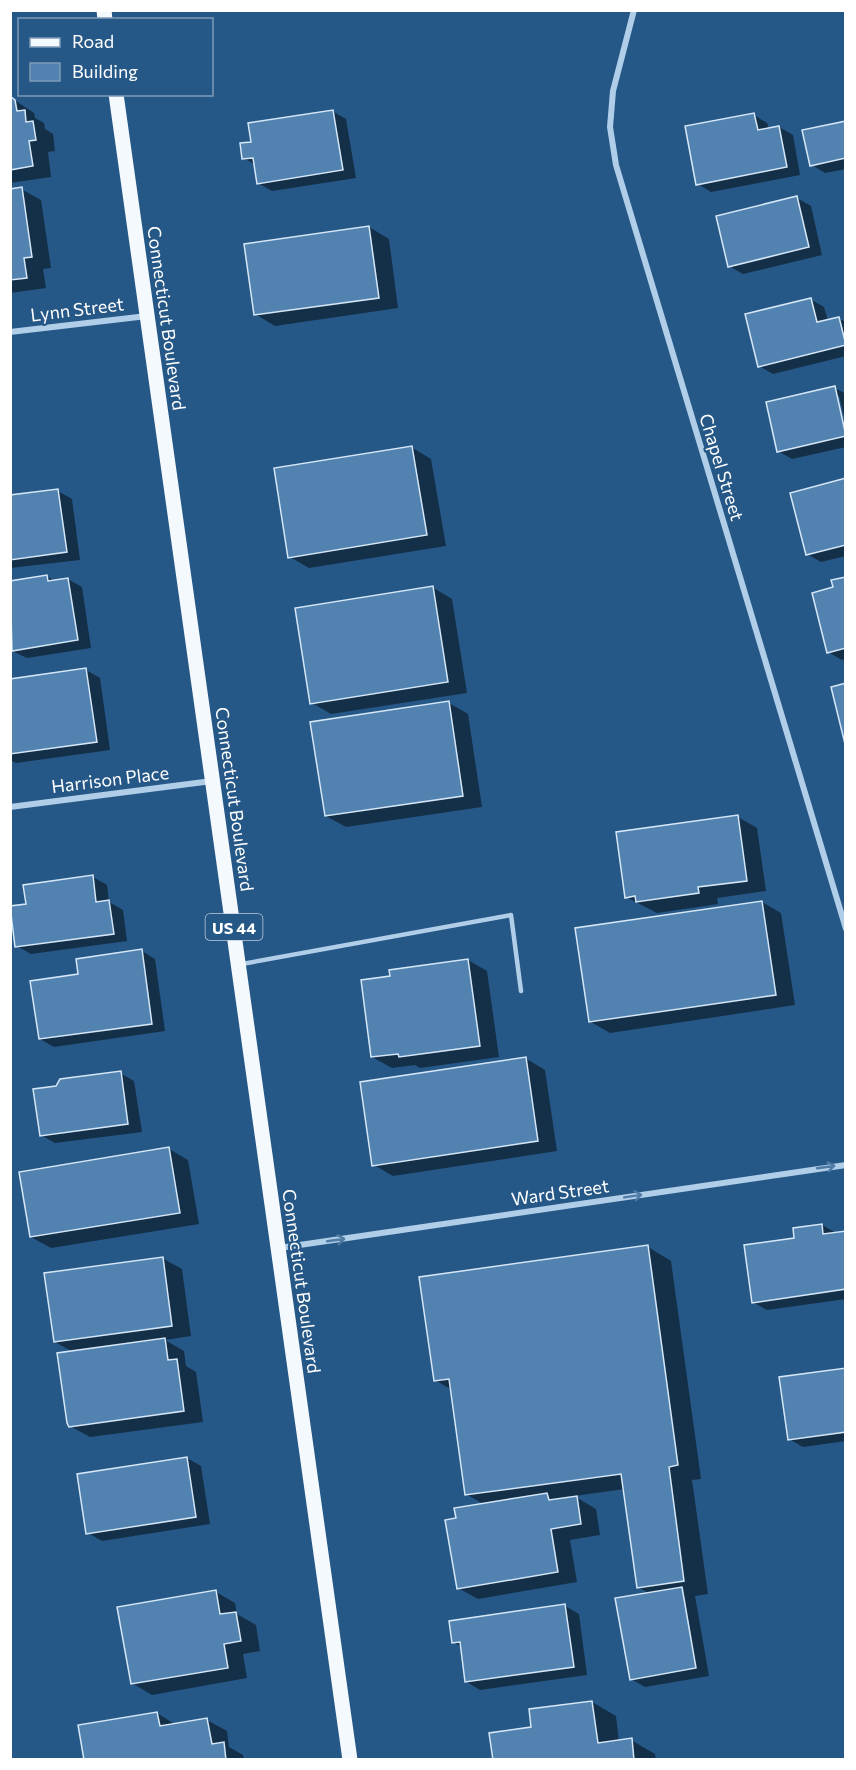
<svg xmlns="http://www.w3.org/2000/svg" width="856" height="1770" font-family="Commissioner,sans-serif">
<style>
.shadow{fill:#0007}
.building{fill:#5283b0;stroke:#d5e7f7;stroke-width:1.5}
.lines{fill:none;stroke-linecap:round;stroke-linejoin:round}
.service{stroke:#b1cee8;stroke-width:4.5}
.minor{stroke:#b1cee8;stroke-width:6}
.primary{stroke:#f4f9fe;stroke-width:15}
.oneway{stroke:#507ba4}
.labels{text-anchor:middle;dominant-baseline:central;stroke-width:4.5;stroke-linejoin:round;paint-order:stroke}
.shield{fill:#265887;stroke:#becddb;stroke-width:1.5}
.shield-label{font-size:16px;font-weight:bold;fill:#fff}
.street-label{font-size:18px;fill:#fff;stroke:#265887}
</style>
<rect width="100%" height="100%" fill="#265887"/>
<!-- shadow -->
<g class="shadow">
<path d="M 10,97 L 34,113 L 35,118 L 44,123 L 45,129 L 53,134 L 55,151 L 48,152 L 51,177 L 10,183 Z"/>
<path d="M 332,111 L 346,119 L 356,178 L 272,191 L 258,183 L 256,165 L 243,158 L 253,143 Z"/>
<path d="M 754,115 L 767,123 L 769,129 L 779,127 L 793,135 L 800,175 L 711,192 L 698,184 Z"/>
<path d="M 846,122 L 846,169 L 825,173 L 812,165 Z"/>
<path d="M 21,189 L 41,200 L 51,268 L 43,269 L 46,288 L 10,293 L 10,190 Z"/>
<path d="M 797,198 L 811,206 L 822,255 L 743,274 L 729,266 Z"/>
<path d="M 369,227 L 389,239 L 398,308 L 275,326 L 255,314 Z"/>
<path d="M 810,299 L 824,307 L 828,321 L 839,319 L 846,322 L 846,356 L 773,374 L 759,366 Z"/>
<path d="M 835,388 L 846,394 L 846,424 L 839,396 L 836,396 L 846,437 L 846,447 L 792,459 L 778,451 Z"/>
<path d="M 411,447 L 431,459 L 446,546 L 309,568 L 290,557 Z"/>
<path d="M 846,480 L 846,556 L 821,562 L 807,554 Z"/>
<path d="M 58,491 L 72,499 L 80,560 L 10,568 L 10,497 Z"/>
<path d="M 46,576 L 55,581 L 68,579 L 82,587 L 91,648 L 27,658 L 10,650 L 10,593 Z"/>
<path d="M 846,578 L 846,659 L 842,660 L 828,652 L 835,588 Z"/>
<path d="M 432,587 L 452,599 L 467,693 L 331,714 L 312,703 Z"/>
<path d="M 86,670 L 100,678 L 110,750 L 16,763 L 10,760 L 10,680 Z"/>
<path d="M 449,703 L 468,714 L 482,807 L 346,827 L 326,816 Z"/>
<path d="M 738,817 L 757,828 L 766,891 L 717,898 L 718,904 L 657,913 L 626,897 Z"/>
<path d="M 93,877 L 107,885 L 109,902 L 123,910 L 127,941 L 31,954 L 17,946 L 28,906 Z"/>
<path d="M 762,902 L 781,913 L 795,1005 L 610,1033 L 591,1022 Z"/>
<path d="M 142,951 L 155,959 L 165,1031 L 54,1047 L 40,1039 L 80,975 Z"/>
<path d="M 468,960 L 487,971 L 499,1057 L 420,1068 L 415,1065 L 392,1068 L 372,1057 L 391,977 Z"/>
<path d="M 525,1058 L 545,1070 L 557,1151 L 393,1176 L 374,1165 Z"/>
<path d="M 120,1073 L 134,1081 L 142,1132 L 55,1143 L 41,1135 Z"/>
<path d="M 169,1149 L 188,1160 L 199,1224 L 51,1248 L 31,1237 Z"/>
<path d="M 822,1225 L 836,1233 L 846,1232 L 846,1299 L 767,1310 L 753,1302 L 796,1239 Z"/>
<path d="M 648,1247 L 671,1261 L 701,1479 L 692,1480 L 708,1594 L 695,1596 L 709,1676 L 645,1687 L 631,1679 L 650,1594 L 638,1587 L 625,1489 L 574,1496 L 596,1509 L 600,1535 L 570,1540 L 577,1582 L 478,1599 L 458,1588 L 457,1519 L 485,1505 L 466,1494 L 452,1390 L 435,1380 Z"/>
<path d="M 162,1258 L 182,1269 L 191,1336 L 165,1340 L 184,1351 L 186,1366 L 196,1372 L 203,1422 L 90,1437 L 70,1426 L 73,1352 L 55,1342 Z"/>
<path d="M 846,1369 L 846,1441 L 803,1447 L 789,1439 Z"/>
<path d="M 187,1458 L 201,1466 L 210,1524 L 102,1541 L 88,1533 Z"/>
<path d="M 216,1592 L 235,1603 L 237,1614 L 256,1625 L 260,1651 L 243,1654 L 247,1678 L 152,1695 L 132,1683 Z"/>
<path d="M 565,1606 L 579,1614 L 587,1675 L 480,1690 L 467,1682 L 462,1647 L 453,1642 Z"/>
<path d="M 592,1702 L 616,1716 L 619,1742 L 631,1740 L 655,1754 L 656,1760 L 494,1760 L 533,1728 Z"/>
<path d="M 157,1713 L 176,1725 L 207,1720 L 227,1731 L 229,1747 L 243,1755 L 244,1760 L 85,1760 Z"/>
</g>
<!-- building -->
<g class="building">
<path d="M 10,96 L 15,100 L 17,111 L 25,110 L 26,122 L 33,121 L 36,140 L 29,141 L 33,166 L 10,170 Z"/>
<path d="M 333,110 L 343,170 L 257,184 L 253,158 L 242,159 L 240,143 L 251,142 L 248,123 Z"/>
<path d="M 754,113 L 758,130 L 779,126 L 787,167 L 696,185 L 685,126 Z"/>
<path d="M 846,121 L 846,158 L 810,166 L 802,130 Z"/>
<path d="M 22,187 L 32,257 L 24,258 L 27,278 L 10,280 L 10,189 Z"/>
<path d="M 797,196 L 809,247 L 728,267 L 716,216 Z"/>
<path d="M 369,226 L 379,298 L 254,315 L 244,244 Z"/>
<path d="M 811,298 L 817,322 L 839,317 L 846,345 L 758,367 L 745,314 Z"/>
<path d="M 835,386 L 846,436 L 777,452 L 766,402 Z"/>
<path d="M 412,446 L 427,535 L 288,558 L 274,468 Z"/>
<path d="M 846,478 L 846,545 L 806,555 L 790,493 Z"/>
<path d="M 58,489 L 67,552 L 10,560 L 10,495 Z"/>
<path d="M 47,575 L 48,581 L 68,578 L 78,640 L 12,651 L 10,581 Z"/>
<path d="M 846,577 L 846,648 L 827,653 L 812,593 L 833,587 L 831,580 Z"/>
<path d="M 433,586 L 448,682 L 310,704 L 295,608 Z"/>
<path d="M 86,668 L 97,742 L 10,754 L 10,679 Z"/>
<path d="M 846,683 L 846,744 L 845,744 L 831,687 Z"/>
<path d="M 449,701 L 463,796 L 325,816 L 310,722 Z"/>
<path d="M 738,815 L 747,881 L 698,887 L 699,893 L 636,902 L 635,896 L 625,898 L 616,832 Z"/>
<path d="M 93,875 L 96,902 L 109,900 L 114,934 L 15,947 L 10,906 L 26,904 L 23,885 Z"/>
<path d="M 762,901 L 776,995 L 589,1022 L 575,928 Z"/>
<path d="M 142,949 L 152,1024 L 39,1039 L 30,981 L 78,974 L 76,959 Z"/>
<path d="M 468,959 L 480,1046 L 399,1057 L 398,1054 L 371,1057 L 361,980 L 390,976 L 389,970 Z"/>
<path d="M 526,1057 L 538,1141 L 372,1166 L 360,1082 Z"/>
<path d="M 121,1071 L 128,1124 L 40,1136 L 33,1089 L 56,1086 L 60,1079 Z"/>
<path d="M 169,1147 L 180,1213 L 30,1237 L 19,1172 Z"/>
<path d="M 822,1224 L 823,1234 L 846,1231 L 846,1289 L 752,1303 L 744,1245 L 794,1238 L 793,1228 Z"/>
<path d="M 648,1245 L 678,1465 L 669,1467 L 684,1581 L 637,1588 L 621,1474 L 465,1495 L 449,1379 L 434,1381 L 419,1277 Z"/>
<path d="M 163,1257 L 172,1326 L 54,1342 L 44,1273 Z"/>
<path d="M 165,1338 L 168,1360 L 177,1359 L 184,1411 L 69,1427 L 67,1423 L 57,1353 Z"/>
<path d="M 846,1368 L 846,1432 L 788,1440 L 779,1377 Z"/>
<path d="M 187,1457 L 196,1517 L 86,1534 L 77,1474 Z"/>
<path d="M 547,1493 L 549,1500 L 577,1496 L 581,1524 L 551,1529 L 558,1572 L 457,1589 L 445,1520 L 456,1518 L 454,1508 Z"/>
<path d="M 682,1587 L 696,1668 L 630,1680 L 615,1598 Z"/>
<path d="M 216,1590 L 220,1614 L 236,1612 L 241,1641 L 224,1644 L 228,1668 L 131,1684 L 117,1607 Z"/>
<path d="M 565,1604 L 574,1667 L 465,1682 L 460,1642 L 452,1643 L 449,1621 Z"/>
<path d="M 592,1701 L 598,1743 L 632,1738 L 634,1760 L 493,1760 L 489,1733 L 531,1727 L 529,1709 Z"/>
<path d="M 157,1712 L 160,1726 L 207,1718 L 212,1744 L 224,1742 L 226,1760 L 84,1760 L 78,1725 Z"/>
</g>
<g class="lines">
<!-- service -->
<path class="service" d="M 242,964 L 511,915 L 521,991"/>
<!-- minor -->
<g class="minor">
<path d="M 634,10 L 613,91 L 610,127 L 616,165 L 846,929"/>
<path d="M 10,332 L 147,316"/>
<path d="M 10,807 L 212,781"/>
<path d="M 279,1248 L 846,1165"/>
</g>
<!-- primary -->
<g class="primary">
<path d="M 104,10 L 105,20"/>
<path d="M 116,94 L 350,1760"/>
</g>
</g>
<!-- one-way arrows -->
<defs><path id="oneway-shaft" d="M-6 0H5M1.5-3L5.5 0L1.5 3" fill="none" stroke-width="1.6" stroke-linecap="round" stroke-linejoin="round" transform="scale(1.5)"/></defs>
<g class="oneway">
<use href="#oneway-shaft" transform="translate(826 1167) rotate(-8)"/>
<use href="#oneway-shaft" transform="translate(633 1196) rotate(-9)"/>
<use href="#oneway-shaft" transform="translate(336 1240) rotate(-8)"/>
</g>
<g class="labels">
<!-- shield labels -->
<rect class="shield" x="205.5" y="914" width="57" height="26" rx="4.5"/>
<g class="shield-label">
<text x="234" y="927">US 44</text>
</g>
<!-- street labels -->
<g class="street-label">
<text transform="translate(77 309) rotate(-7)">Lynn Street</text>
<text transform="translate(167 318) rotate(82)">Connecticut Boulevard</text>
<text transform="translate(722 467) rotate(73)">Chapel Street</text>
<text transform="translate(110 779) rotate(-7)">Harrison Place</text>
<text transform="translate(235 799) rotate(82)">Connecticut Boulevard</text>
<text transform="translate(560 1192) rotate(-8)">Ward Street</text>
<text transform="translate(302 1281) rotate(82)">Connecticut Boulevard</text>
</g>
</g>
<!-- border -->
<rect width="856" height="1770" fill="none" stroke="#ffffff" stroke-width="24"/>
<!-- legend -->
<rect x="18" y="18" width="195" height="78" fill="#265887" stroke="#7d9bb7" stroke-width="1.5"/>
<rect x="30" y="38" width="30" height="9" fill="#f4f9fe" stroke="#7d9bb7" stroke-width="1.5"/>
<text x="72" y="48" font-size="18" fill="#ffffff">Road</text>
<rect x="30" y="63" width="30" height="18" fill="#5283b0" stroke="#7d9bb7" stroke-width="1.5"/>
<text x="72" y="78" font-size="18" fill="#ffffff">Building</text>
</svg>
